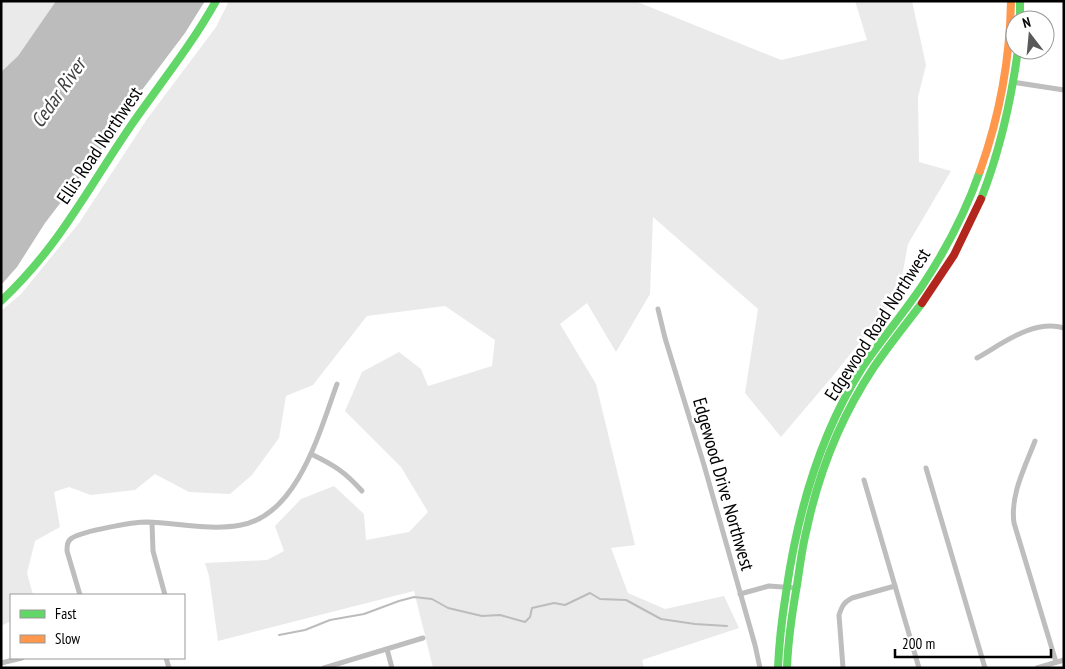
<svg xmlns="http://www.w3.org/2000/svg" width="1065" height="669" font-family="'PT Sans Narrow',sans-serif">
<style>
.green{fill:#eaeaea}
.water{fill:#bcbcbc}
.lines{fill:none;stroke-linecap:round;stroke-linejoin:round}
.stream{stroke:#bcbcbc;stroke-width:2}
.street{stroke:#bebebe;stroke-width:5}
.fast{stroke:#63d668;stroke-width:8}
.slow{stroke:#ff974d;stroke-width:8}
.jam{stroke:#b3261e;stroke-width:8}
.labels{text-anchor:middle;dominant-baseline:central;stroke-width:5;stroke-linejoin:round;paint-order:stroke}
.street-label{font-size:19px;fill:#000;stroke:#fff}
.water-label{font-size:20px;font-style:italic;fill:#404040;stroke:#fff}
</style>
<rect width="100%" height="100%" fill="#fff"/>
<!-- green -->
<g class="green">
<path d="M 1,1 L 56,1 L 18,56 L 1,72 Z"/>
<path d="M 229,1 L 635,1 L 781,60 L 867,40 L 855,1 L 912,1 L 926,65 L 918,97 L 919,162 L 951,171 L 908,244 L 899,293 L 832,377 L 781,437 L 745,393 L 758,309 L 653,217 L 650,294 L 616,352 L 587,303 L 560,324 L 596,384 L 635,545 L 611,548 L 628,593 L 665,609 L 724,596 L 739,628 L 642,660 L 644,668 L 433,668 L 414,591 L 218,641 L 209,576 L 205,563 L 267,560 L 284,551 L 275,526 L 301,499 L 334,486 L 364,514 L 366,540 L 409,532 L 428,512 L 401,467 L 345,411 L 362,372 L 399,352 L 421,369 L 428,386 L 492,366 L 495,340 L 445,306 L 367,316 L 313,385 L 286,396 L 279,438 L 252,475 L 230,494 L 189,492 L 155,474 L 135,490 L 91,495 L 69,487 L 54,492 L 60,527 L 35,541 L 27,573 L 33,595 L 11,595 L 11,621 L 1,626 L 1,311 L 21,294 L 79,223 L 147,119 L 216,27 Z"/>
</g>
<!-- water -->
<path class="water" d="M 56,1 L 205,1 L 185,33 L 136,98 L 107,142 L 45,223 L 17,267 L 1,285 L 1,72 L 18,56 Z"/>
<g class="lines">
<!-- stream -->
<path class="stream" d="M 279,635 L 305,630 L 330,620 L 364,614 L 399,601 L 414,597 L 432,599 L 448,608 L 482,616 L 500,615 L 525,622 L 530,617 L 532,608 L 554,603 L 565,605 L 590,593 L 600,599 L 626,600 L 661,619 L 695,624 L 727,626"/>
<!-- street -->
<g class="street">
<path d="M 1012,82 L 1064,90"/>
<path d="M 658,309 L 665,338 L 704,465 L 755,645 L 760,668"/>
<path d="M 977,358 C 1002,344 1033,319 1064,328"/>
<path d="M 1035,441 C 1025,467 1010,495 1014,523 L 1056,662"/>
<path d="M 311,454 C 334,465 345,472 362,491"/>
<path d="M 926,468 L 985,668"/>
<path d="M 864,480 L 919,668"/>
<path d="M 152,523 L 153,551 L 165,595"/>
<path d="M 740,594 L 769,586 L 796,588"/>
<path d="M 80,595 L 67,551 C 67,546 67,541 72,538 C 83,531 133,522 147,522 C 178,523 211,531 241,525 C 298,515 320,430 337,384"/>
<path d="M 387,649 L 392,668"/>
<path d="M 166,658 L 169,668"/>
<path d="M 1,663 L 22,658"/>
<path d="M 324,668 L 423,638"/>
<path d="M 843,668 L 839,615 C 842,606 844,602 852,598 L 895,586"/>
<path d="M 1037,668 L 1064,660"/>
</g>
<!-- fast -->
<g class="fast">
<path d="M 1020,1 L 1020,20"/>
<path d="M 981,199 C 1000,151 1011,101 1018,50"/>
<path d="M 1,301 C 58,248 87,190 130,127 C 159,85 191,46 216,1"/>
<path d="M 778,668 C 779,643 782,618 786,593 C 797,515 819,436 862,368 C 881,340 903,314 922,286 C 946,250 966,211 980,171"/>
<path d="M 787,668 C 788,640 792,613 797,585 C 800,566 802,547 807,528 C 819,472 842,415 874,367 C 889,345 906,324 922,303"/>
</g>
<!-- slow -->
<path class="slow" d="M 980,171 C 1000,115 1010,60 1011,1"/>
<!-- jam -->
<path class="jam" d="M 922,303 L 954,255 L 981,199"/>
</g>
<g class="labels">
<!-- street labels -->
<g class="street-label">
<text transform="translate(99 145) rotate(-56)">Ellis Road Northwest</text>
<text transform="translate(877 324) rotate(-57)">Edgewood Road Northwest</text>
<text transform="translate(724 484) rotate(74)">Edgewood Drive Northwest</text>
</g>
<!-- water labels -->
<g class="water-label">
<text transform="translate(58 93) rotate(-55)">Cedar River</text>
</g>
</g>
<!-- border -->
<rect width="1065" height="669" fill="none" stroke="#000000" stroke-width="5"/>
<!-- legend -->
<rect x="10" y="594" width="175" height="65" fill="#ffffff" stroke="#999999"/>
<rect x="20" y="610" width="25" height="8" fill="#63d668" stroke="#999999"/>
<text x="55" y="619" font-size="15" fill="#000000">Fast</text>
<rect x="20" y="635" width="25" height="8" fill="#ff974d" stroke="#999999"/>
<text x="55" y="644" font-size="15" fill="#000000">Slow</text>
<!-- north arrow -->
<g transform="translate(1030 35) rotate(344)"><circle r="24" fill="#ffffff" stroke="#999999"/>
<path d="M0-4L9 19L0 12L-9 19Z" fill="#595959"/>
<text y="-8" font-size="14" font-weight="bold" text-anchor="middle" fill="#000000">N</text>
</g>
<!-- scale -->
<path d="M895 649v8h156v-8" fill="none" stroke="#000000" stroke-width="2.5"/>
<text x="902" y="649" font-size="15" fill="#000000" stroke="#ffffff" stroke-width="4" paint-order="stroke">200 m</text>
</svg>
